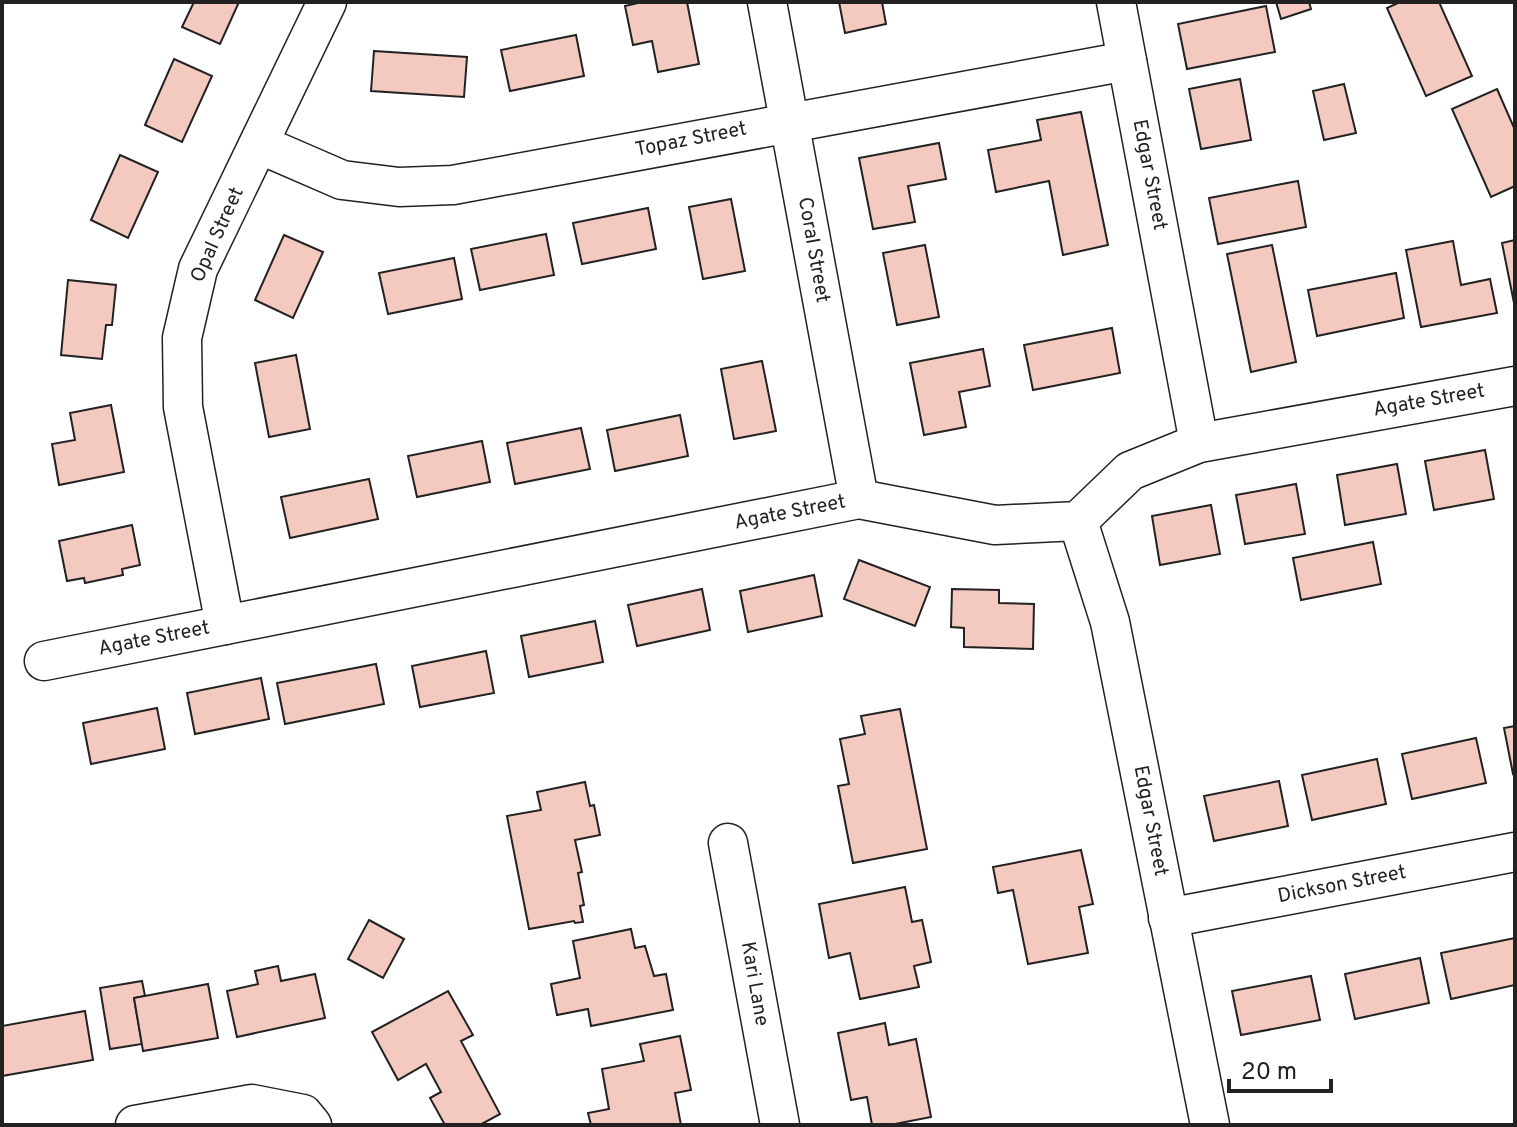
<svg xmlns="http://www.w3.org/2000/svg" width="1517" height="1127" font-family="Overpass,sans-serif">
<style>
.building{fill:#f3c9c0;stroke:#222;stroke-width:2}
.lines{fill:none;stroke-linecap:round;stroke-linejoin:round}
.minor-casing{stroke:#222;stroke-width:41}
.minor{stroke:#fff;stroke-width:38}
.labels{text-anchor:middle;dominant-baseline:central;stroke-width:6;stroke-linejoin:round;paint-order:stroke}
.street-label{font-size:20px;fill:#222;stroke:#fff}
</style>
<rect width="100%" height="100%" fill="#fff"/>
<!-- building -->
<g class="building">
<path d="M 194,2 L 239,2 L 220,44 L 182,27 Z"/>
<path d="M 642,2 L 687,2 L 699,64 L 658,72 L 652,41 L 633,45 L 625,6 Z"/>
<path d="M 839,2 L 882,2 L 886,24 L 845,33 Z"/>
<path d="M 1276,2 L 1309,2 L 1311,9 L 1281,19 Z"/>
<path d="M 1400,2 L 1439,2 L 1472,76 L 1426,96 L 1387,8 Z"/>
<path d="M 1266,6 L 1275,52 L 1187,69 L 1178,24 Z"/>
<path d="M 576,35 L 584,76 L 510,91 L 501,50 Z"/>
<path d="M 374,51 L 467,57 L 464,97 L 371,91 Z"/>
<path d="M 174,59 L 212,76 L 182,142 L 145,125 Z"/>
<path d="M 1240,79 L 1251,140 L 1201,149 L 1189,89 Z"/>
<path d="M 1344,84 L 1356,133 L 1324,140 L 1313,91 Z"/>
<path d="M 1497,89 L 1515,130 L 1515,186 L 1491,197 L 1452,109 Z"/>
<path d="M 1081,112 L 1108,245 L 1063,255 L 1049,181 L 996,192 L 988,150 L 1041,140 L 1037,120 Z"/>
<path d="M 939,143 L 946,179 L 908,186 L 915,222 L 873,229 L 859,158 Z"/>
<path d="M 120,155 L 158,172 L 128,238 L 91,220 Z"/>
<path d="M 1298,181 L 1306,227 L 1218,244 L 1209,198 Z"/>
<path d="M 731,199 L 745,271 L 703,279 L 689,207 Z"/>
<path d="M 648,208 L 656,249 L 582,264 L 573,223 Z"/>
<path d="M 546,234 L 554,275 L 480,290 L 471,249 Z"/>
<path d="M 284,235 L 323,252 L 293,318 L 255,300 Z"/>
<path d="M 1515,240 L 1515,308 L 1502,243 Z"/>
<path d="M 1453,241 L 1461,285 L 1490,279 L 1497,313 L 1421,327 L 1406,250 Z"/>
<path d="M 925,245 L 939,317 L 897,325 L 883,253 Z"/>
<path d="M 1272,245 L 1296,362 L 1251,372 L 1227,254 Z"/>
<path d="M 454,258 L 462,299 L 388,314 L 379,273 Z"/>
<path d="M 1396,273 L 1404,318 L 1317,336 L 1308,290 Z"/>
<path d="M 68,280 L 116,285 L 112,325 L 106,325 L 102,359 L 61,355 Z"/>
<path d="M 1112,328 L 1120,373 L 1033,390 L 1024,345 Z"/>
<path d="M 983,349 L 990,386 L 959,392 L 966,427 L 924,435 L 910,363 Z"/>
<path d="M 296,355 L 310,429 L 269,437 L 255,363 Z"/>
<path d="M 762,361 L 776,431 L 734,439 L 721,369 Z"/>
<path d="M 111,405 L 124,472 L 59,485 L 52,444 L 75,440 L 70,413 Z"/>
<path d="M 680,415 L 688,456 L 615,471 L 607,430 Z"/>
<path d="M 581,428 L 590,469 L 515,484 L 507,443 Z"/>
<path d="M 482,441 L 490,482 L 417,497 L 408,456 Z"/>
<path d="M 1485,450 L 1494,499 L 1434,510 L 1425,461 Z"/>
<path d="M 1397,464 L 1406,514 L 1345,525 L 1337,475 Z"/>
<path d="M 369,479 L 378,519 L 290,538 L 281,497 Z"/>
<path d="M 1296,484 L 1305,534 L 1245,544 L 1236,495 Z"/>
<path d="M 1211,505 L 1220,554 L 1160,565 L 1152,516 Z"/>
<path d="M 132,525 L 140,565 L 122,569 L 123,575 L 85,583 L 84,578 L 67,581 L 59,541 Z"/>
<path d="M 1373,542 L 1381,584 L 1301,600 L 1293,558 Z"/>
<path d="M 859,560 L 930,587 L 915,626 L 844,599 Z"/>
<path d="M 814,575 L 822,616 L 748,632 L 740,591 Z"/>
<path d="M 702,589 L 710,630 L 637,646 L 628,605 Z"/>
<path d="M 952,589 L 999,590 L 999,603 L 1034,604 L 1033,649 L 964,647 L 964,628 L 951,627 Z"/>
<path d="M 595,621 L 603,662 L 529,677 L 521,636 Z"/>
<path d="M 486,651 L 494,693 L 420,707 L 412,666 Z"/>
<path d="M 376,664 L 384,704 L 285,724 L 277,683 Z"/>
<path d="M 261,678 L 269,719 L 195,734 L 187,693 Z"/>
<path d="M 157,708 L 165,749 L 91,764 L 83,723 Z"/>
<path d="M 900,709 L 927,849 L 853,863 L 838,786 L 849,784 L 840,739 L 865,734 L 861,716 Z"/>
<path d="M 1515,726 L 1515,773 L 1513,774 L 1504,728 Z"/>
<path d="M 1476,738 L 1486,783 L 1412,799 L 1402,754 Z"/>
<path d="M 1377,759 L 1386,804 L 1312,820 L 1302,775 Z"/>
<path d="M 1279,781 L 1288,826 L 1214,841 L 1204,796 Z"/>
<path d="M 585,782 L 590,806 L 594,805 L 600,835 L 575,840 L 582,872 L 578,873 L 584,905 L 580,906 L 583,922 L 575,923 L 574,921 L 529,929 L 507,816 L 541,810 L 537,792 Z"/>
<path d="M 1081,850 L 1093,904 L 1079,907 L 1088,953 L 1028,964 L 1013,890 L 998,893 L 993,867 Z"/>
<path d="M 905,887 L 912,922 L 922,920 L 931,962 L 914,966 L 919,987 L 860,999 L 850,953 L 829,958 L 819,904 Z"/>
<path d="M 369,920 L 404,939 L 383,978 L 348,959 Z"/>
<path d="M 631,929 L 635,948 L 645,946 L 654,976 L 666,974 L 673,1010 L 591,1026 L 588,1009 L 557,1015 L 551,984 L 580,978 L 573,941 Z"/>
<path d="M 1515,938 L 1515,985 L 1451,999 L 1441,953 Z"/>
<path d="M 1420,958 L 1429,1003 L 1355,1019 L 1345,974 Z"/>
<path d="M 278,966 L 281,981 L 315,974 L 325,1018 L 237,1037 L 227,991 L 258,984 L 255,971 Z"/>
<path d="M 1311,976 L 1320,1020 L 1241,1035 L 1232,991 Z"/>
<path d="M 142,981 L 145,996 L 134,998 L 142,1044 L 110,1049 L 100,988 Z"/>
<path d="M 208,984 L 218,1038 L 143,1051 L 134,998 Z"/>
<path d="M 448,991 L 473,1035 L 461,1041 L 500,1114 L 480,1125 L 445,1125 L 430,1098 L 441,1092 L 426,1064 L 398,1080 L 372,1032 Z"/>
<path d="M 85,1011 L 93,1060 L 2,1076 L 2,1026 Z"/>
<path d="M 885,1023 L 889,1045 L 916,1039 L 931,1117 L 890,1125 L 872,1125 L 867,1097 L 851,1100 L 838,1033 Z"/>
<path d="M 680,1036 L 691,1090 L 675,1093 L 681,1125 L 591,1125 L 588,1113 L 609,1109 L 602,1069 L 644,1061 L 640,1044 Z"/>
</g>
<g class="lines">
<defs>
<g id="minor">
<path d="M 767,2 L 859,499"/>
<path d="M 1116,2 L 1199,443"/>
<path d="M 259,144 L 342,180 L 399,187 L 453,185 L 1127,61"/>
<path d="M 1078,521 L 1110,622 L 1210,1125"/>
<path d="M 225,625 L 183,407 L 182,338 L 198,269 L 327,2"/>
<path d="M 44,661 L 859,499 L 995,525 L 1078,521 L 1130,471 L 1199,443 L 1515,386"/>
<path d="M 728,843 L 780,1125"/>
<path d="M 1168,918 L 1515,852"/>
<path d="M 135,1125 L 252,1104 L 303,1114 L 312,1125"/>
</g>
</defs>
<!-- minor casing -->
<use href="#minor" class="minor-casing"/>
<!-- minor -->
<use href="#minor" class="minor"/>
</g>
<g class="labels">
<!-- street labels -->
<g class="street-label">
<text transform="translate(691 140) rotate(-11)">Topaz Street</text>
<text transform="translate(1149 175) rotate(79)">Edgar Street</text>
<text transform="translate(218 235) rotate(-66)">Opal Street</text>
<text transform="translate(813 250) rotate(80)">Coral Street</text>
<text transform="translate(1429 401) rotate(-10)">Agate Street</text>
<text transform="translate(790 513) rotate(-11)">Agate Street</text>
<text transform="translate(154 639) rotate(-11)">Agate Street</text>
<text transform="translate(1150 821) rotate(79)">Edgar Street</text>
<text transform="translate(1342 885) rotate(-11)">Dickson Street</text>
<text transform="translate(754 984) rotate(80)">Kari Lane</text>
</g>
</g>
<!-- border -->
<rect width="1517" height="1127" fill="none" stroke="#222222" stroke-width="8"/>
<!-- scale -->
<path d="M1229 1079v12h102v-12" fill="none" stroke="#222222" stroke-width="4"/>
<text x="1241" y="1079" font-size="24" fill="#222222" stroke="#ffffff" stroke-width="6" paint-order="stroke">20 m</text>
</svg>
